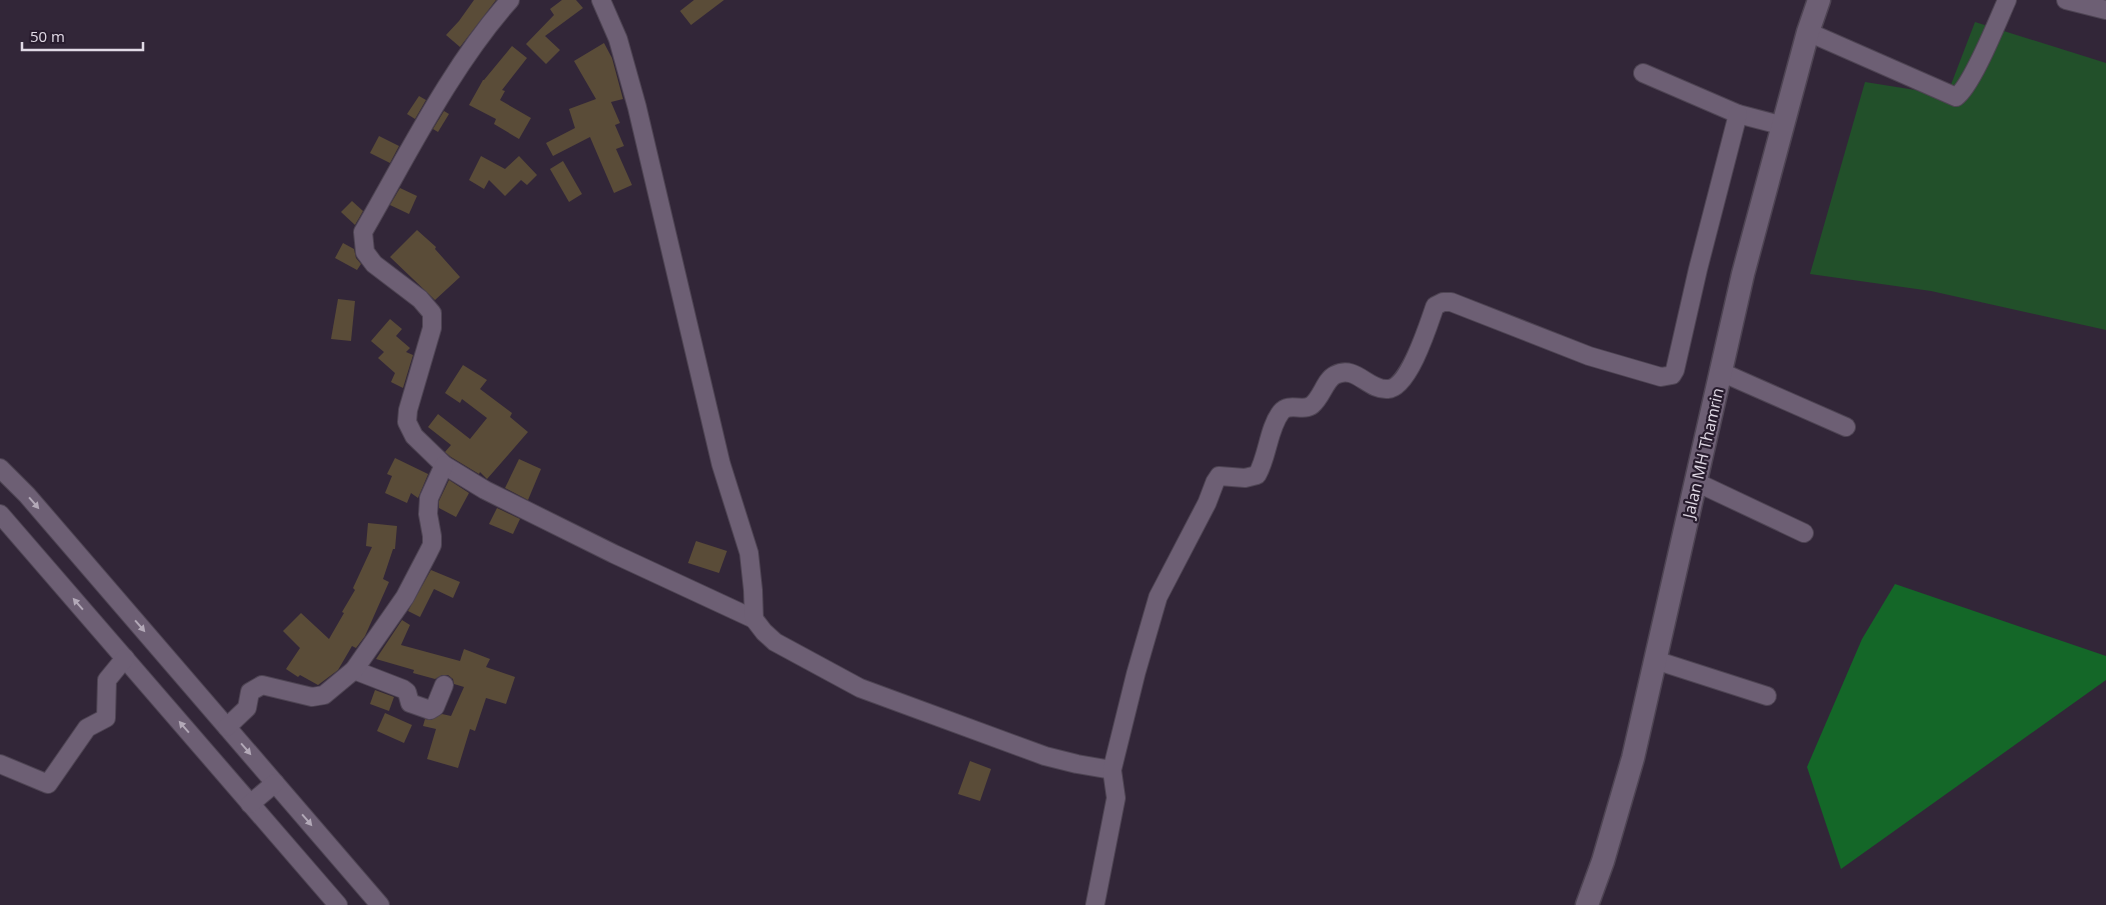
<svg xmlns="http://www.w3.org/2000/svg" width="2106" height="905" font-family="'Open Sans',sans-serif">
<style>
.green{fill:#22502a}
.forest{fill:#146728}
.building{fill:#5a4c38}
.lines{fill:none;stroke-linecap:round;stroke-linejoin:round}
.minor-casing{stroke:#4e4453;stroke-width:20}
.tertiary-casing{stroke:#4e4453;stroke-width:25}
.minor{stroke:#6d5f74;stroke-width:18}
.tertiary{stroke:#6d5f74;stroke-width:22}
.oneway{fill:#b3a9b8}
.labels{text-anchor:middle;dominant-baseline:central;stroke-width:4.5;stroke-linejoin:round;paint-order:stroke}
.street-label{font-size:16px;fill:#e1dae6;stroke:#281c2e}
</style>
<rect width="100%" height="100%" fill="#322638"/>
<!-- green -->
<path class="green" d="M 1975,22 L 2106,63 L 2106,330 L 1931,291 L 1810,274 L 1865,82 L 1947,95 Z"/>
<!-- forest -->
<path class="forest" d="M 1895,584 L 2106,656 L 2106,680 L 1841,869 L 1807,767 L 1862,639 Z"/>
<!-- building -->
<g class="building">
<path d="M 474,0 L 496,0 L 460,47 L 446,35 L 459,21 Z"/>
<path d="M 562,0 L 576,0 L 583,8 L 545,36 L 560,50 L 546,64 L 526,44 L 554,15 L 550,9 Z"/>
<path d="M 694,0 L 724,0 L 691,25 L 680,11 Z"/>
<path d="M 604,43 L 612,58 L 623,99 L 611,102 L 620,123 L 615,125 L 624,146 L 616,149 L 632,185 L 614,193 L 590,137 L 553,156 L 546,143 L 575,128 L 569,109 L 596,99 L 574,61 Z"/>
<path d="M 512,46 L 527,58 L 502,90 L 505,91 L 500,100 L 531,118 L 519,139 L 494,124 L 496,119 L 469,105 L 483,80 L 484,80 Z"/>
<path d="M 419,96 L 426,100 L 415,119 L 407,114 Z"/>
<path d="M 444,111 L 449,114 L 438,132 L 433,129 Z"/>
<path d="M 379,136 L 399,146 L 390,163 L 370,153 Z"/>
<path d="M 481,156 L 505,169 L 519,156 L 537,175 L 527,185 L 521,180 L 505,196 L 489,180 L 484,189 L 469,180 Z"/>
<path d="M 563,161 L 582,194 L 569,202 L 550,169 Z"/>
<path d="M 400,188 L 417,196 L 409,214 L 390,205 Z"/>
<path d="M 352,201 L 363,211 L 355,225 L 341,212 Z"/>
<path d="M 417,230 L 436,247 L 435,249 L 460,277 L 435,300 L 390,257 Z"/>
<path d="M 343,243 L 354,249 L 356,258 L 361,264 L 357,270 L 335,258 Z"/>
<path d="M 338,299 L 355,301 L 351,341 L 331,339 Z"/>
<path d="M 390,319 L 402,329 L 396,336 L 410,348 L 406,352 L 413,355 L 403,388 L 391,382 L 395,373 L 378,358 L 384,352 L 371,341 Z"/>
<path d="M 463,365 L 487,380 L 480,389 L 512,413 L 510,417 L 528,432 L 487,479 L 480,472 L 479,474 L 451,457 L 445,452 L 451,445 L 428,427 L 438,414 L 470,439 L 487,418 L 462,399 L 460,403 L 445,393 Z"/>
<path d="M 395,458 L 428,474 L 429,472 L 418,498 L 411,493 L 407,503 L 385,493 L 392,476 L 387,474 Z"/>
<path d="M 519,459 L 541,469 L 528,500 L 505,488 Z"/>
<path d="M 449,480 L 469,493 L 456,517 L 439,508 L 439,501 Z"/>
<path d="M 497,508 L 520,519 L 513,534 L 489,524 Z"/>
<path d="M 368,523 L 397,526 L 395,549 L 393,549 L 383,579 L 389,582 L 365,636 L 356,648 L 352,646 L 338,670 L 318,685 L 300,675 L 298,677 L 286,669 L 300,648 L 283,631 L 301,613 L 329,639 L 344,613 L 342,612 L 355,590 L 353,588 L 372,547 L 366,546 Z"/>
<path d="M 696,541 L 727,551 L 719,573 L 688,563 Z"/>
<path d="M 431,570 L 460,582 L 453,598 L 434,589 L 420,617 L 408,611 Z"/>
<path d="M 402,620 L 410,625 L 401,645 L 460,661 L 464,649 L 490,659 L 486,667 L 515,677 L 506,704 L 486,698 L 475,731 L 470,729 L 458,768 L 427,759 L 436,729 L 423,726 L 425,719 L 431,720 L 442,714 L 451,716 L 464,687 L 454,684 L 453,679 L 448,675 L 442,675 L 435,679 L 413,673 L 414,670 L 376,659 Z"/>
<path d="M 375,690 L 394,697 L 389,711 L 370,704 Z"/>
<path d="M 385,713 L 412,725 L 404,743 L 377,731 Z"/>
<path d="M 970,761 L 991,769 L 980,801 L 958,794 Z"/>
</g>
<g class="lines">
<defs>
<g id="minor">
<path d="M 510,0 C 451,66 407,156 363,232 L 365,252 L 374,264 L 420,299 L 432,313 L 432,328 L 408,410 L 407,422 L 414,436 L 444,465 L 485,490 L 614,554 L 754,619"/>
<path d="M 601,0 L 618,39 L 637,107 L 721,464 L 749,553 L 753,590 L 754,619 L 764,632 L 775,642 L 860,688 L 1045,756 L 1077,764 L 1112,770"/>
<path d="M 2066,0 L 2106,10"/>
<path d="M 1808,32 L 1956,97 C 1972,86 1998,20 2007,0"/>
<path d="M 1643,73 L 1738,114 L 1784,126"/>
<path d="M 1721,372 L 1846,427"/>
<path d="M 0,468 L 27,495 L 380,905"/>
<path d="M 1696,482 L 1804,533"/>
<path d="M 0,514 L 338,905"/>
<path d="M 1655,660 L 1767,696"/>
<path d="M 354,670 L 403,689 L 407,692 L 410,703 L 430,710 L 435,707 L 444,685"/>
<path d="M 227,727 L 247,708 L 250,692 L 262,685 L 312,697 L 324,695 L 354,670 L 405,597 L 428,553 L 432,545 L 432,536 L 428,514 L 429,498 L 444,465"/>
<path d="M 0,764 L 48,784 L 87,728 L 106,718 L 107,680 L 125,658"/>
<path d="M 250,804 L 275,783"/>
<path d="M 1095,905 L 1116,798 L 1112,770 L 1136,673 L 1158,597 L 1207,503 L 1215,482 L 1219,476 L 1245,478 L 1257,475 C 1268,456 1268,429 1281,412 C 1289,402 1303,412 1312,405 C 1322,397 1325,380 1335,375 C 1356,364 1368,391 1388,389 C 1409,388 1429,323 1435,306 L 1443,302 L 1451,302 L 1589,356 L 1661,377 L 1672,375 L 1675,370 L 1698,269 L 1738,114"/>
</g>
<path id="tertiary" d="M 1587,905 L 1603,861 L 1633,758 L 1743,274 L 1808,32 L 1819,0"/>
</defs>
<!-- minor casing -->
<use href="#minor" class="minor-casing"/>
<!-- tertiary casing -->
<use href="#tertiary" class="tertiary-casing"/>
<!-- minor -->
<use href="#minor" class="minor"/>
<!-- tertiary -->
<use href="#tertiary" class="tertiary"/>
</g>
<!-- one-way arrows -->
<defs><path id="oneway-solid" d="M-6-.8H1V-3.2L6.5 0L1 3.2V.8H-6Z" transform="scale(1.25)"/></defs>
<g class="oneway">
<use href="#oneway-solid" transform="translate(34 503) rotate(49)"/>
<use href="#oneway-solid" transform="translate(78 604) rotate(-131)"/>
<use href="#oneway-solid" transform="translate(140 626) rotate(49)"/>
<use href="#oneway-solid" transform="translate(184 727) rotate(-131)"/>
<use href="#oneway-solid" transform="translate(246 749) rotate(49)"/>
<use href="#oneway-solid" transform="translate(307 820) rotate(49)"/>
</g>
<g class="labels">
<!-- street labels -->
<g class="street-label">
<text transform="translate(1703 453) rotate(-77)">Jalan MH Thamrin</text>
</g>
</g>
<!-- scale -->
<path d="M22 42v8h121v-8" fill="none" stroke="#e1dae6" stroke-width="2.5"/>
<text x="30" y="42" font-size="15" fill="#e1dae6" stroke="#281c2e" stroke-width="4" paint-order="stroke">50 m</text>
</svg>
